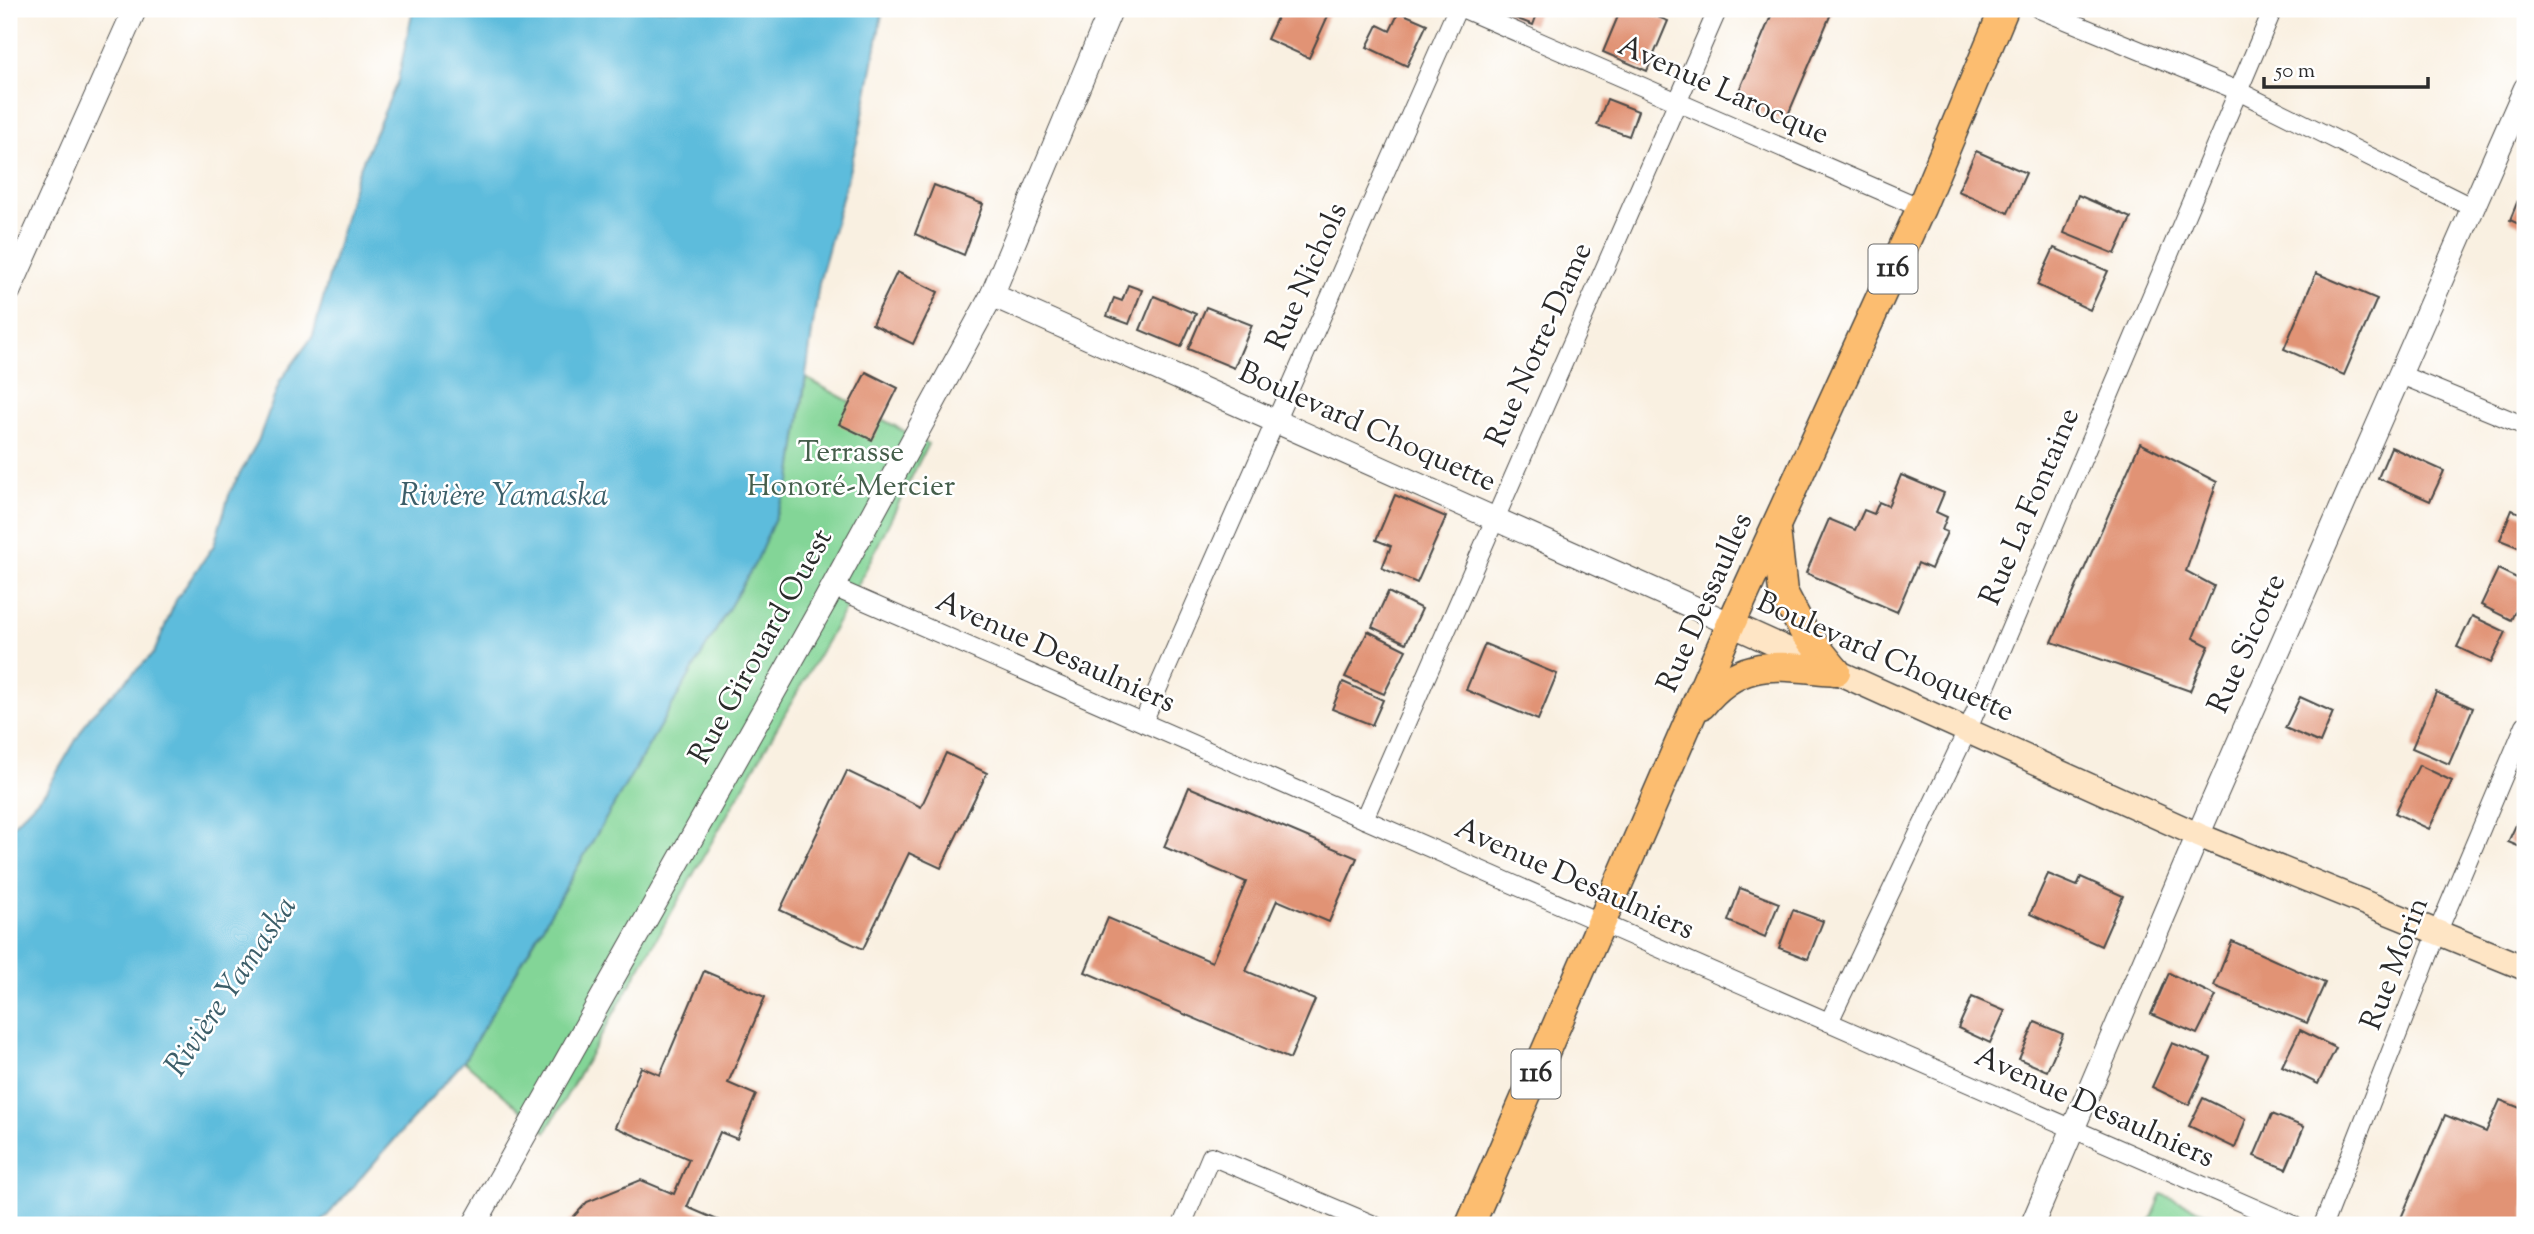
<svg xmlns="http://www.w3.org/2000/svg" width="2534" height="1234" font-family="'Sorts Mill Goudy',serif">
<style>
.green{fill:#83d597;stroke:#578061;stroke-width:2}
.water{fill:#5dbcdc;stroke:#447484;stroke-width:2}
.building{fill:#e19375}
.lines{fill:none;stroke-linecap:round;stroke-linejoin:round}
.minor-casing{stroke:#4a4946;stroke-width:20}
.tertiary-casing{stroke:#4a4946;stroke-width:25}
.secondary-casing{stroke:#4a4946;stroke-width:27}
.primary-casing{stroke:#4a4946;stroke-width:31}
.minor{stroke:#fff;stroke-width:18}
.tertiary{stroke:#fff;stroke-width:23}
.secondary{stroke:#fee5c5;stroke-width:24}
.primary{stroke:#fcbd6f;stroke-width:28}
.labels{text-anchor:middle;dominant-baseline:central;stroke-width:5;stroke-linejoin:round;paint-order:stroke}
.shield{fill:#fff;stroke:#6b6b6b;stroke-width:2}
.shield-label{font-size:28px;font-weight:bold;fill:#2b2b2b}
.street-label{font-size:30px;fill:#2b2b2b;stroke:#fff}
.park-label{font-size:30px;fill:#455e4b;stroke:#fff}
.water-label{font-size:32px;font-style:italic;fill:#3c5e69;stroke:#fff}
</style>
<rect width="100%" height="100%" fill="#fff"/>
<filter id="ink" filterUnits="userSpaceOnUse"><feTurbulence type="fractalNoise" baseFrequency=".0143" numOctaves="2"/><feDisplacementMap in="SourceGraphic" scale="14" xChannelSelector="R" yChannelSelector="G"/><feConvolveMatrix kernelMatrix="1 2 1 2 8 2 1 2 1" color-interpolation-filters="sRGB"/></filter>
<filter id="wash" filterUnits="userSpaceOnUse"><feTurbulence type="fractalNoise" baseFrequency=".00686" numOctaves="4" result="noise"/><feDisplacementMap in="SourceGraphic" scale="28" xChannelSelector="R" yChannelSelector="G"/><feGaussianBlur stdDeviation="1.57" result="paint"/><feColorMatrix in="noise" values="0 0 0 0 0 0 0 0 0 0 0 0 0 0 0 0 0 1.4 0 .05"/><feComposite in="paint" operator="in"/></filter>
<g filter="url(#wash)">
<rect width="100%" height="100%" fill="#f9f0e1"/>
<!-- green -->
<g class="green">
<path d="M 806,378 L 928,444 L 854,593 L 546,1132 L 464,1061 L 757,560 L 791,480 Z"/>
<path d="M 2162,1194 L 2235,1225 L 2149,1225 Z"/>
</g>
<!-- water -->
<path class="water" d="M 413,9 L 883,9 L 860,131 L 819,283 L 791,480 L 757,560 L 464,1061 L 319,1225 L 9,1225 L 9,829 L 46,791 L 90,716 L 154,653 L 176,600 L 214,545 L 230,492 L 258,441 L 280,381 L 313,336 L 356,177 L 398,80 Z"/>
<g id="blocks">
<!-- building -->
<g class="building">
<path d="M 1281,9 L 1331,9 L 1309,58 L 1267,39 Z"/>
<path d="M 1492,9 L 1539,9 L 1533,25 Z"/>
<path d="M 1621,9 L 1638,9 L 1668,21 L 1647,71 L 1603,52 Z"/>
<path d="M 1774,9 L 1833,9 L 1785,122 L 1735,100 Z"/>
<path d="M 1399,12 L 1427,24 L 1407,66 L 1367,47 L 1378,25 L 1390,31 Z"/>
<path d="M 1607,99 L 1638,111 L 1629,136 L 1597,125 Z"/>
<path d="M 1976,151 L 2026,173 L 2008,213 L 1958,191 Z"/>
<path d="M 2525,183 L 2525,227 L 2510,220 Z"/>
<path d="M 934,185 L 983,204 L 964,255 L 915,234 Z"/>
<path d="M 2078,195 L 2131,218 L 2115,254 L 2064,233 Z"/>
<path d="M 2054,248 L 2108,271 L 2090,310 L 2037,285 Z"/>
<path d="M 897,272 L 938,292 L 913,344 L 872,324 Z"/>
<path d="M 2316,273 L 2377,299 L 2344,375 L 2284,349 Z"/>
<path d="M 1128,285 L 1142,290 L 1129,324 L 1107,316 L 1114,298 L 1122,301 Z"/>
<path d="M 1154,296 L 1196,314 L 1181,347 L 1140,330 Z"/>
<path d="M 1206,307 L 1252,325 L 1234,368 L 1188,349 Z"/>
<path d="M 866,372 L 898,388 L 872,440 L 839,424 Z"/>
<path d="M 2140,443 L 2217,482 L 2186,571 L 2214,586 L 2193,638 L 2209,646 L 2190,691 L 2052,642 Z"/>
<path d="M 2391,447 L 2444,471 L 2430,501 L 2378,478 Z"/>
<path d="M 1901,475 L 1944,493 L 1936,512 L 1947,517 L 1942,530 L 1947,532 L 1931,569 L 1918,563 L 1897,612 L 1806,573 L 1829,519 L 1855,530 L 1864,510 L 1874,514 L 1879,502 L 1888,506 Z"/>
<path d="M 1395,495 L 1446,517 L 1417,583 L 1382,568 L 1391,546 L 1376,540 Z"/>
<path d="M 2512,510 L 2525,515 L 2525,550 L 2500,540 Z"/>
<path d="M 2498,569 L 2525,582 L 2525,591 L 2511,620 L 2481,605 Z"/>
<path d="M 1388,592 L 1422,609 L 1406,643 L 1372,627 Z"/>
<path d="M 2472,616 L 2506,632 L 2491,663 L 2457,647 Z"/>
<path d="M 1368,631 L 1406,650 L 1384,694 L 1345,677 Z"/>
<path d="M 1485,644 L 1557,674 L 1538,720 L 1466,690 Z"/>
<path d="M 1343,682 L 1383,700 L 1372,725 L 1332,709 Z"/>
<path d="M 2436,692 L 2473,708 L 2449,764 L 2412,748 Z"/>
<path d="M 2300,697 L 2333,712 L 2320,743 L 2285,728 Z"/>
<path d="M 946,753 L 987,773 L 941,868 L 909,853 L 863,949 L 780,910 L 847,771 L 921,807 Z"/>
<path d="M 2419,765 L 2452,781 L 2429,829 L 2395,813 Z"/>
<path d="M 1189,787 L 1357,858 L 1329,922 L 1277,900 L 1246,971 L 1315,1000 L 1290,1059 L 1085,972 L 1108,918 L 1212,962 L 1246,882 L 1164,847 Z"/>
<path d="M 2525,806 L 2525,849 L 2508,842 Z"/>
<path d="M 2048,874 L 2077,886 L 2081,877 L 2123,896 L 2101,946 L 2030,914 Z"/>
<path d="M 1740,888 L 1779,903 L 1765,937 L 1728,921 Z"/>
<path d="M 1793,910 L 1823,921 L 1808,959 L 1779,948 Z"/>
<path d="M 2232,941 L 2325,983 L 2307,1023 L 2214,986 Z"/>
<path d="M 704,971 L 765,997 L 728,1083 L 756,1095 L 737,1139 L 720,1132 L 687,1207 L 729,1225 L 566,1225 L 587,1202 L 641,1180 L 674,1194 L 689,1159 L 615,1127 L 641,1067 L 660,1075 Z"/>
<path d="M 2169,973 L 2216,996 L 2197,1034 L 2151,1014 Z"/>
<path d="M 1972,997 L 2005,1011 L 1990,1043 L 1958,1028 Z"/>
<path d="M 2035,1022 L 2063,1034 L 2047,1071 L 2019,1059 Z"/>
<path d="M 2300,1030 L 2336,1048 L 2318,1084 L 2282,1066 Z"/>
<path d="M 2172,1043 L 2211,1058 L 2189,1105 L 2152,1087 Z"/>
<path d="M 2203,1098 L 2246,1119 L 2235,1148 L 2189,1126 Z"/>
<path d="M 2500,1100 L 2525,1110 L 2525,1225 L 2398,1225 L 2445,1115 L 2486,1132 Z"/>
<path d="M 2272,1114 L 2304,1127 L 2286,1169 L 2254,1156 Z"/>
</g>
</g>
</g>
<g filter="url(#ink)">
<use href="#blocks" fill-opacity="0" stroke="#4a4946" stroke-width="2"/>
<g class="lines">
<defs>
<g id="minor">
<path d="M 1464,9 L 1921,208"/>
<path d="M 2039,9 L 2236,90 L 2473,208"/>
<path d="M 2401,375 L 2525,426"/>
<path d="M 833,587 L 2293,1225"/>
<path d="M 1143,722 L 1457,9"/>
<path d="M 1364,819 L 1718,9"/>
<path d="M 1829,1022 L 1968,729 L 2273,9"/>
<path d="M 1182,1225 L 1211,1156 L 1374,1225"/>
<path d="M 2323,1225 L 2438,931 L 2525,725"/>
</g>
<g id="tertiary">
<path d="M 9,291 L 135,9"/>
<path d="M 992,295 L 1731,624"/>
<path d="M 474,1225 L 825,601 L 992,295 L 1111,9"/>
<path d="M 2032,1225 L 2198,835 L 2525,89"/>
</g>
<path id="secondary" d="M 1731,624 L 2198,835 L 2525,968"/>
<g id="primary">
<path d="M 1776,529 L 1783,592 L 1804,632 L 1836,671"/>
<path d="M 1702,705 C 1742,655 1779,667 1836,671"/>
<path d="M 1470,1225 L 1731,624 L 1921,208 L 2004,9"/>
</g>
</defs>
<!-- minor casing -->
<use href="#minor" class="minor-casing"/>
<!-- tertiary casing -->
<use href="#tertiary" class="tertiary-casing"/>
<!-- secondary casing -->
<use href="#secondary" class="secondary-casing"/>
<!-- primary casing -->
<use href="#primary" class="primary-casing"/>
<!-- minor -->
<use href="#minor" class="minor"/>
<!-- tertiary -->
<use href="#tertiary" class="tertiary"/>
<!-- secondary -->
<use href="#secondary" class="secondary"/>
<!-- primary -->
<use href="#primary" class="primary"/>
</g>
</g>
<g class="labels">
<!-- shield labels -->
<g class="shield">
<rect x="1868.5" y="244.5" width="49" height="49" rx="5"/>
<rect x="1511.5" y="1049.5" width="49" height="49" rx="5"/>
</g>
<g class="shield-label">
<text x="1893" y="269">116</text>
<text x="1536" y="1074">116</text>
</g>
<!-- street labels -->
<g class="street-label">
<text transform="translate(1723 91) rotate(24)">Avenue Larocque</text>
<text transform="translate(1308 277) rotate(-66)">Rue Nichols</text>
<text transform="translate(1540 345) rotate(-66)">Rue Notre-Dame</text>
<text transform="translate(1367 428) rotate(24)">Boulevard Choquette</text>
<text transform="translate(2031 507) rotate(-67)">Rue La Fontaine</text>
<text transform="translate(1706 603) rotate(-66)">Rue Dessaulles</text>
<text transform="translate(2248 644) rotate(-66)">Rue Sicotte</text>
<text transform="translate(762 647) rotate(-61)">Rue Girouard Ouest</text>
<text transform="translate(1055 653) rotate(24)">Avenue Desaulniers</text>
<text transform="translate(1885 658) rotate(24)">Boulevard Choquette</text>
<text transform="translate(1574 880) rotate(24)">Avenue Desaulniers</text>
<text transform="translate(2396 964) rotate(-69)">Rue Morin</text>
<text transform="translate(2094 1108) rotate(24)">Avenue Desaulniers</text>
</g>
<!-- park labels -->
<g class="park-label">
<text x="851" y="453">Terrasse<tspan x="851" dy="34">Honoré-Mercier</tspan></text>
</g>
<!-- water labels -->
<g class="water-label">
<text x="504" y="497">Rivière Yamaska</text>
<text transform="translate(232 987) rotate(-56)">Rivière Yamaska</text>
</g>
</g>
<!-- margin -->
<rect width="2534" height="1234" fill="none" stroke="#fff" stroke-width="35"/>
<!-- scale -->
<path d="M2264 77v10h164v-10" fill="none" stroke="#2b2b2b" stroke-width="3.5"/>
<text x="2275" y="77" font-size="21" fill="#2b2b2b" stroke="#ffffff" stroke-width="5" paint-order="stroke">50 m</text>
</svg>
